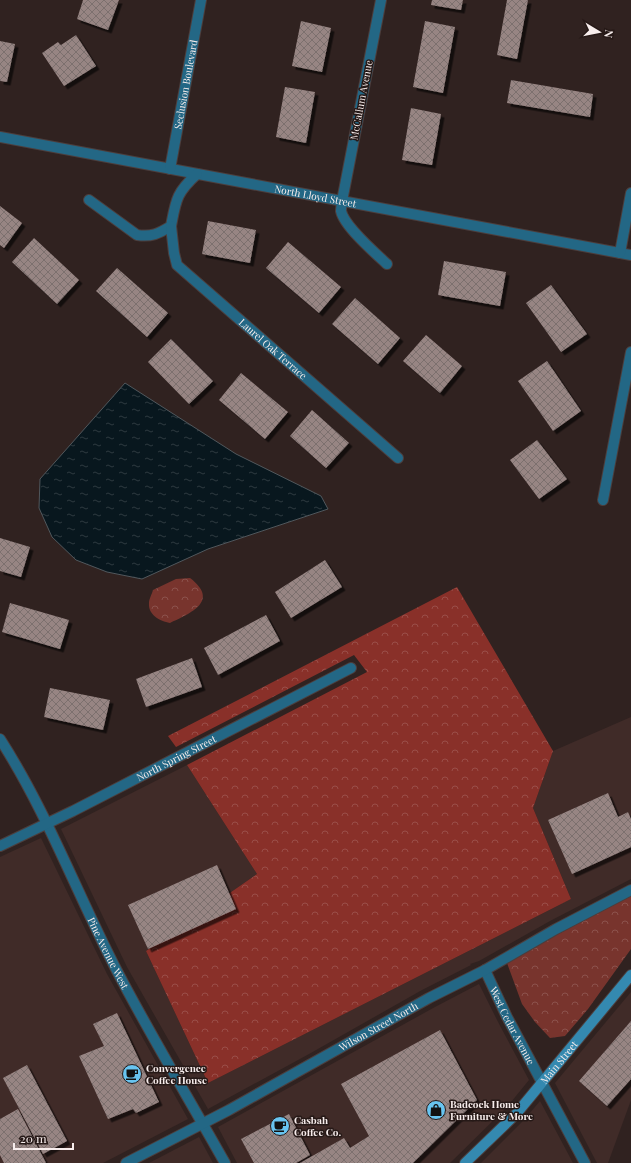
<svg xmlns="http://www.w3.org/2000/svg" width="631" height="1163" font-family="'Playfair Display',serif">
<style>
.built{fill:#402b28}
.forest{fill:url(#forest-crowns)}
.park{fill:url(#park-crowns)}
.water{fill:url(#water-ripples);stroke:#50575c}
.building{fill:url(#building-cross-hatch);filter:url(#shadow)}
.lines{fill:none;stroke-linecap:round;stroke-linejoin:round}
.street-casing{stroke:#4c3e3d;stroke-width:12}
.secondary-casing{stroke:#4c3e3d;stroke-width:12}
.street{stroke:#236785;stroke-width:10}
.secondary{stroke:#3489b0;stroke-width:10}
.labels{text-anchor:middle;dominant-baseline:central;stroke-width:3;stroke-linejoin:round;paint-order:stroke}
.street-label{font-size:10px;fill:#f7edec;stroke:#261917}
.poi-label{font-size:10px;font-weight:bold;fill:#f7edec;stroke:#261917;text-anchor:start}
</style>
<defs>
<pattern id="forest-crowns" width="20" height="18" patternUnits="userSpaceOnUse"><rect width="20" height="18" fill="#893029"/><path d="M2 6a3 3 0 1 1 6 0M12 15a3 3 0 1 1 6 0" fill="none" stroke="#9a4e48"/></pattern>
<pattern id="park-crowns" width="20" height="18" patternUnits="userSpaceOnUse"><rect width="20" height="18" fill="#78342d"/><path d="M2 6a3 3 0 1 1 6 0M12 15a3 3 0 1 1 6 0" fill="none" stroke="#8c524c"/></pattern>
<pattern id="water-ripples" width="26" height="14" patternUnits="userSpaceOnUse"><rect width="26" height="14" fill="#08171e"/><path d="M2 4q2-2 4 0t4 0M15 11q2-2 4 0t4 0" fill="none" stroke="#2d393f"/></pattern>
<pattern id="building-cross-hatch" width="8" height="8" patternUnits="userSpaceOnUse"><rect width="8" height="8" fill="#978583"/><path d="M0 0l8 8M0 8l8-8" fill="none" stroke="#7c6f6e"/></pattern>
<filter id="shadow"><feDropShadow dx="3.5" dy="3.5" stdDeviation="0" flood-color="#0009"/></filter>
</defs>
<rect width="100%" height="100%" fill="#302220"/>
<!-- built -->
<g class="built">
<path d="M 631,717 L 631,879 L 550,921 L 479,961 L 470,964 L 471,965 L 422,990 L 309,1054 L 208,1109 L 127,967 L 61,829 L 187,765 L 257,874 L 146,951 L 208,1083 L 571,899 L 533,808 L 553,751 Z"/>
<path d="M 41,838 L 107,974 L 188,1119 L 103,1163 L 0,1163 L 0,857 Z"/>
<path d="M 479,984 L 497,1020 L 529,1080 L 507,1107 L 450,1163 L 237,1163 L 218,1127 L 435,1007 Z"/>
<path d="M 631,992 L 631,1100 L 608,1163 L 597,1163 L 555,1083 Z"/>
<path d="M 540,1101 L 573,1163 L 481,1163 L 524,1120 Z"/>
<path d="M 199,1137 L 213,1163 L 149,1163 Z"/>
</g>
<!-- forest -->
<path class="forest" d="M 457,587 L 553,751 L 533,808 L 571,899 L 208,1083 L 146,951 L 257,874 L 187,765 L 367,672 L 354,655 L 176,747 L 168,736 Z"/>
<!-- park -->
<g class="park">
<path d="M 190,578 C 220,601 191,613 170,623 C 160,621 148,615 149,603 C 149,599 152,594 153,590 L 176,579 Z"/>
<path d="M 631,892 L 631,949 L 588,1009 L 565,1036 L 550,1038 L 535,1022 L 522,1004 L 507,963 L 524,951 L 564,931 Z"/>
</g>
<!-- water -->
<path class="water" d="M 125,383 L 236,454 L 321,496 L 328,509 L 208,549 L 142,579 L 107,572 L 76,560 L 52,537 L 39,508 L 40,479 Z"/>
<!-- building -->
<g class="building">
<path d="M 83,0 L 119,0 L 108,30 L 77,19 Z"/>
<path d="M 432,0 L 463,0 L 461,10 L 431,5 Z"/>
<path d="M 507,0 L 528,0 L 517,59 L 497,55 Z"/>
<path d="M 301,21 L 331,28 L 322,72 L 292,66 Z"/>
<path d="M 425,21 L 455,27 L 443,93 L 413,87 Z"/>
<path d="M 76,35 L 96,66 L 64,86 L 42,53 L 58,42 L 61,45 Z"/>
<path d="M 0,41 L 15,44 L 7,82 L 0,81 Z"/>
<path d="M 511,80 L 593,94 L 590,117 L 507,103 Z"/>
<path d="M 285,87 L 315,92 L 306,143 L 276,137 Z"/>
<path d="M 411,108 L 441,114 L 432,165 L 402,160 Z"/>
<path d="M 0,206 L 22,223 L 4,248 L 0,245 Z"/>
<path d="M 208,221 L 256,230 L 250,263 L 202,254 Z"/>
<path d="M 34,238 L 79,280 L 57,304 L 12,262 Z"/>
<path d="M 288,242 L 341,287 L 319,313 L 266,268 Z"/>
<path d="M 444,261 L 506,272 L 500,306 L 438,295 Z"/>
<path d="M 117,268 L 168,313 L 147,337 L 96,291 Z"/>
<path d="M 551,285 L 587,334 L 561,352 L 526,303 Z"/>
<path d="M 355,298 L 400,338 L 378,364 L 332,324 Z"/>
<path d="M 426,335 L 462,366 L 440,393 L 403,361 Z"/>
<path d="M 171,339 L 213,381 L 189,404 L 148,362 Z"/>
<path d="M 547,361 L 581,411 L 553,431 L 518,381 Z"/>
<path d="M 241,373 L 288,412 L 265,439 L 219,400 Z"/>
<path d="M 312,410 L 349,443 L 326,468 L 290,436 Z"/>
<path d="M 537,440 L 567,479 L 539,499 L 510,460 Z"/>
<path d="M 0,538 L 30,547 L 21,577 L 0,571 Z"/>
<path d="M 325,560 L 342,587 L 291,618 L 275,592 Z"/>
<path d="M 10,603 L 69,620 L 60,649 L 2,632 Z"/>
<path d="M 266,615 L 280,641 L 218,675 L 204,648 Z"/>
<path d="M 192,658 L 202,687 L 146,707 L 136,679 Z"/>
<path d="M 50,688 L 110,700 L 103,730 L 44,717 Z"/>
<path d="M 608,793 L 618,817 L 628,812 L 631,819 L 631,847 L 572,874 L 548,820 Z"/>
<path d="M 217,865 L 236,909 L 148,949 L 128,905 Z"/>
<path d="M 117,1013 L 159,1102 L 136,1113 L 133,1109 L 108,1119 L 79,1056 L 104,1046 L 93,1024 Z"/>
<path d="M 631,1021 L 631,1079 L 607,1106 L 579,1081 Z"/>
<path d="M 440,1030 L 477,1100 L 413,1163 L 300,1163 L 344,1138 L 350,1148 L 369,1136 L 341,1084 Z"/>
<path d="M 27,1065 L 67,1141 L 43,1154 L 3,1078 Z"/>
<path d="M 18,1109 L 46,1163 L 4,1163 L 0,1155 L 0,1119 Z"/>
<path d="M 289,1114 L 310,1155 L 296,1163 L 254,1163 L 241,1139 Z"/>
</g>
<g class="lines">
<defs>
<g id="street">
<path d="M 381,0 L 342,201 C 342,204 341,208 341,211 C 344,226 375,253 387,264"/>
<path id="s1" d="M 0,137 L 631,255"/>
<path id="s2" d="M 170,169 L 201,0"/>
<path d="M 89,200 L 137,235 C 152,237 158,234 171,226 C 176,200 176,193 197,174"/>
<path id="s3" d="M 171,226 L 174,253 L 177,265 L 398,458"/>
<path d="M 620,253 L 631,193"/>
<path d="M 603,500 L 631,352"/>
<path id="s4" d="M 0,739 C 47,812 77,894 117,971 C 151,1036 189,1099 225,1163"/>
<path id="s5" d="M 0,846 L 73,811 L 351,668"/>
<path id="s6" d="M 485,970 L 507,1017 L 585,1163"/>
<path id="s7" d="M 126,1163 L 229,1110 L 429,998 L 485,970 L 556,929 L 631,890"/>
</g>
<g id="secondary">
<path id="s8" d="M 465,1163 L 516,1114 L 631,975"/>
</g>
</defs>
<!-- street casing -->
<use href="#street" class="street-casing"/>
<!-- secondary casing -->
<use href="#secondary" class="secondary-casing"/>
<!-- street -->
<use href="#street" class="street"/>
<!-- secondary -->
<use href="#secondary" class="secondary"/>
</g>
<!-- icons -->
<defs>
<symbol id="cafe-disc" viewBox="-11 -11 22 22"><circle r="9.5" fill="#68c4f0" stroke="#261917"/><path d="M-5.5-4.5H6V0H3Q3 3.5 0 3.5H-2.5Q-5.5 3.5-5.5 0ZM3-3.2v2h1.7v-2ZM-6 4.5H4V6H-6Z" fill="#111"/></symbol>
<symbol id="shop-disc" viewBox="-11 -11 22 22"><circle r="9.5" fill="#68c4f0" stroke="#261917"/><path d="M-5-2.5h2.3a2.7 3.5 0 0 1 5.4 0H5L5.5 6h-11ZM-1.5-2.5h3a1.5 2.3 0 0 0-3 0Z" fill="#111"/></symbol>
</defs>
<g fill-rule="evenodd">
<use href="#cafe-disc" x="121" y="1063" width="22" height="22"/>
<use href="#shop-disc" x="425" y="1099" width="22" height="22"/>
<use href="#cafe-disc" x="269" y="1115" width="22" height="22"/>
</g>
<g class="labels">
<!-- street labels -->
<g class="street-label">
<text stroke="none"><textPath href="#s2" startOffset="86">Seclusion Boulevard</textPath></text>
<text transform="translate(361 100) rotate(-79)">McCallum Avenue</text>
<text stroke="none"><textPath href="#s1" startOffset="321">North Lloyd Street</textPath></text>
<text stroke="none"><textPath href="#s3" startOffset="167">Laurel Oak Terrace</textPath></text>
<text stroke="none"><textPath href="#s5" startOffset="197">North Spring Street</textPath></text>
<text stroke="none"><textPath href="#s4" startOffset="240">Pine Avenue West</textPath></text>
<text stroke="none"><textPath href="#s6" startOffset="62">West Cedar Avenue</textPath></text>
<text stroke="none"><textPath href="#s7" startOffset="287">Wilson Street North</textPath></text>
<text stroke="none"><textPath href="#s8" startOffset="138">Main Street</textPath></text>
</g>
<!-- poi labels -->
<g class="poi-label">
<text x="146" y="1068">Convergence<tspan x="146" dy="12">Coffee House</tspan></text>
<text x="450" y="1104">Badcock Home<tspan x="450" dy="12">Furniture &amp; More</tspan></text>
<text x="294" y="1120">Casbah<tspan x="294" dy="12">Coffee Co.</tspan></text>
</g>
</g>
<!-- north arrow -->
<g transform="translate(599 32) rotate(100)" stroke="#261917" stroke-width="3" paint-order="stroke">
<path d="M0-3L7 15L0 10L-7 15Z" fill="#f7edec"/>
<text y="-6" font-size="11" font-weight="bold" text-anchor="middle" fill="#f7edec">N</text>
</g>
<!-- scale -->
<path d="M14 1143v6h59v-6" fill="none" stroke="#f7edec" stroke-width="2"/>
<text x="20" y="1143" font-size="12" fill="#f7edec" stroke="#261917" stroke-width="3" paint-order="stroke">20 m</text>
</svg>
